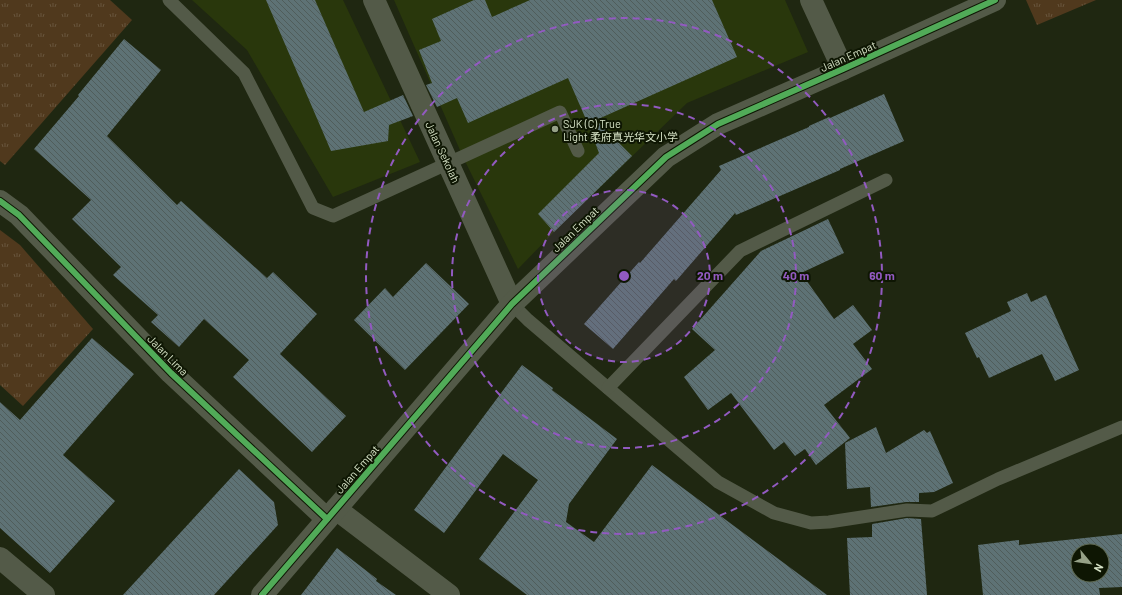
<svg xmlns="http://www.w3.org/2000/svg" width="1122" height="595" font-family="Barlow,'Noto Sans SC',sans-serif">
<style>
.built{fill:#29370c}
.grass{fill:url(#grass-tufts)}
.building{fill:url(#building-back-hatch);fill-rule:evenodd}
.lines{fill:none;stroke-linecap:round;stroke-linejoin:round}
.service{stroke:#535a48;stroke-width:13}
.minor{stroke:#535a48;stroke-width:22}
.cycleway-casing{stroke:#0e1603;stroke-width:8}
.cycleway{stroke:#51ab58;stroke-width:6}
.ring{fill:none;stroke:#925ac1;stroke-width:2;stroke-dasharray:7 5}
.poi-dot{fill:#96a187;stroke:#0e1603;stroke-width:1.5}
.labels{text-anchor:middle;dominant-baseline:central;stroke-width:4;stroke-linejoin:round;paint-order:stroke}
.street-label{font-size:11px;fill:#d6e2c6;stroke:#0e1603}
.poi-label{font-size:11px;fill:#d6e2c6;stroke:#0e1603;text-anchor:start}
.centre{fill:#925ac1;stroke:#0e1603;stroke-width:2}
.ring-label{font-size:12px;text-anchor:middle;font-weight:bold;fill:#925ac1;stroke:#0e1603;stroke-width:4;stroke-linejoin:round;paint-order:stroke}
</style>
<defs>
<pattern id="grass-tufts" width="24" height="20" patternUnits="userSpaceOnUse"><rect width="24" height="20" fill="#50391d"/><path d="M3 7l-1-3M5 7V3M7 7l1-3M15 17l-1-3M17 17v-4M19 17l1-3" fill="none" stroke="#68553c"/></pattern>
<pattern id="building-back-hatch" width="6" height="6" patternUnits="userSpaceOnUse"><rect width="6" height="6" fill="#5e7275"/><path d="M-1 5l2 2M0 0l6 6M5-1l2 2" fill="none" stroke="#505d5b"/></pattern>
</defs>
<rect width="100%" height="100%" fill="#1f2711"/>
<!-- built -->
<g class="built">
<path d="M 192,0 L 343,0 L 420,162 L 333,197 L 247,50 Z"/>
<path d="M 394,0 L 785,0 L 808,52 L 687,103 L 554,232 L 518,269 L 463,157 Z"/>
</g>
<!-- grass -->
<g class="grass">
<path d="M 0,0 L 110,0 L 132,20 L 5,165 L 0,161 Z"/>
<path d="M 1026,0 L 1096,0 L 1037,25 Z"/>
<path d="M 0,230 L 20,245 L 93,329 L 23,406 L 0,385 Z"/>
</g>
<!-- building -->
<g class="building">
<path d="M 266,0 L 315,0 L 364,112 L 403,95 L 413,116 L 389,125 L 388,141 L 331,151 Z"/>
<path d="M 474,0 L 485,0 L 492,17 L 530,0 L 712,0 L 737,57 L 596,120 L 632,156 L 554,232 L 538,214 L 599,153 L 588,124 L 568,78 L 468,123 L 457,98 L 437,107 L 426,85 L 432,83 L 419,50 L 441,41 L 432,19 Z"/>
<path d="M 124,39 L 161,70 L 107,136 L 177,205 L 181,201 L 267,278 L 273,272 L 317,314 L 280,354 L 346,416 L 312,452 L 233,377 L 249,360 L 204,319 L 179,347 L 151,322 L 158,315 L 113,275 L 121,267 L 72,219 L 91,200 L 34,149 L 79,96 L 78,95 Z"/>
<path d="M 884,94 L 904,141 L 840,169 L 840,170 L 736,215 L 735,213 L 676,281 L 674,279 L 613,349 L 584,324 L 639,262 L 640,263 L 721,170 L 719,166 L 809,127 L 809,126 L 829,117 L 830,118 Z"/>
<path d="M 828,219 L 844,253 L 801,273 L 834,319 L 853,305 L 872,330 L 853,344 L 872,369 L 824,405 L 850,438 L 816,465 L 805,449 L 795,456 L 784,442 L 774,450 L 731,393 L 708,410 L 684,377 L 715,350 L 692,329 L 761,251 Z"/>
<path d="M 426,263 L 469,304 L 405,370 L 354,320 L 385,288 L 393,297 Z"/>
<path d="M 1027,293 L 1031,302 L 1046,295 L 1079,370 L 1055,381 L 1042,354 L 989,378 L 979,357 L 977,358 L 965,333 L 1011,311 L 1007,302 Z"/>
<path d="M 92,338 L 134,374 L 63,455 L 115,501 L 50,573 L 0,528 L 0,402 L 20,420 Z"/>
<path d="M 522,365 L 553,388 L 552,390 L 617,439 L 569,504 L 566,522 L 594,542 L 652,465 L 827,595 L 527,595 L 479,559 L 538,480 L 503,454 L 444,533 L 414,510 Z"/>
<path d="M 876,427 L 886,453 L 924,430 L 927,433 L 930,431 L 953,483 L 934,492 L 919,493 L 919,502 L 906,502 L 871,507 L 870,487 L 847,489 L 845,443 Z"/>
<path d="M 239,469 L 274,502 L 278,525 L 214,595 L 123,595 Z"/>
<path d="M 907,518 L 921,519 L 927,595 L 850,595 L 847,538 L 872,537 L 872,524 Z"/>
<path d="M 1122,534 L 1122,587 L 1099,588 L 1100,595 L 983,595 L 978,545 L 1019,540 L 1019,545 ZM 1078,551 L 1102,551 L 1102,575 L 1078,575 Z"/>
<path d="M 337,548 L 377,579 L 376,581 L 396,595 L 301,595 Z"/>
</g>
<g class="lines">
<!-- service -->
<g class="service">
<path d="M 169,0 L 244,73 L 313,208 L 333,216 L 560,112 L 578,151"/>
<path d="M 512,304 L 528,320 L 718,482 L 774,513 L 811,523 L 829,522 L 907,510 L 932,511 L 998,479 L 1122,427"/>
<path d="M 608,388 L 740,251 L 886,180"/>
</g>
<!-- minor -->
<g class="minor">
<path d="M 374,0 L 512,304"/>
<path d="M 811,0 L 843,69"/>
<path d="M 0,201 L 19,215 L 171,373 L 327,519"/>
<path d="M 336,509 L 449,595"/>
<path d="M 0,558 L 44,595"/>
<path d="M 262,595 L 512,304 L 666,157 L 718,124 L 843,69 L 995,0"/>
</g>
<defs>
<g id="cycleway">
<path d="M 0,201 L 19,215 L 171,373 L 327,519"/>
<path d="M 262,595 L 512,304 L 666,157 L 718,124 L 843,69 L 995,0"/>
</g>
</defs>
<!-- cycleway casing -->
<use href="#cycleway" class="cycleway-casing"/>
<!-- cycleway -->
<use href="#cycleway" class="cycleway"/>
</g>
<!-- distance rings -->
<circle cx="624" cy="276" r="86" fill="#925ac1" fill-opacity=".12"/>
<g class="ring">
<circle cx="624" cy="276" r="86"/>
<circle cx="624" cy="276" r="172"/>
<circle cx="624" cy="276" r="258"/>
</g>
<!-- markers -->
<circle class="poi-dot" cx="555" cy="129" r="4"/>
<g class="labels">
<!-- street labels -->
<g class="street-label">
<text transform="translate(848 56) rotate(-24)">Jalan Empat</text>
<text transform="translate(443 152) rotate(65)">Jalan Sekolah</text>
<text transform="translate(575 229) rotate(-44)">Jalan Empat</text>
<text transform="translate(168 355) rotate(45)">Jalan Lima</text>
<text transform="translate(357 469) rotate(-49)">Jalan Empat</text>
</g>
<!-- poi labels -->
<g class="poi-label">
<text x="563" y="123">SJK (C) True<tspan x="563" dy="13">Light 柔府真光华文小学</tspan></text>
</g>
</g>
<circle cx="624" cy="276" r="6" class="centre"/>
<g class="ring-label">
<text x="710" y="280">20 m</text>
<text x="796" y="280">40 m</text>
<text x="882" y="280">60 m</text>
</g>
<!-- north arrow -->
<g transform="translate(1090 563) rotate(119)"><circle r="19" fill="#0e1603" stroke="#5e6851"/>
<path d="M0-3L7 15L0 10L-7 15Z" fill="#96a187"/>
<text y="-6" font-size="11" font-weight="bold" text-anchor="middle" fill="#d6e2c6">N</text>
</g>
</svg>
